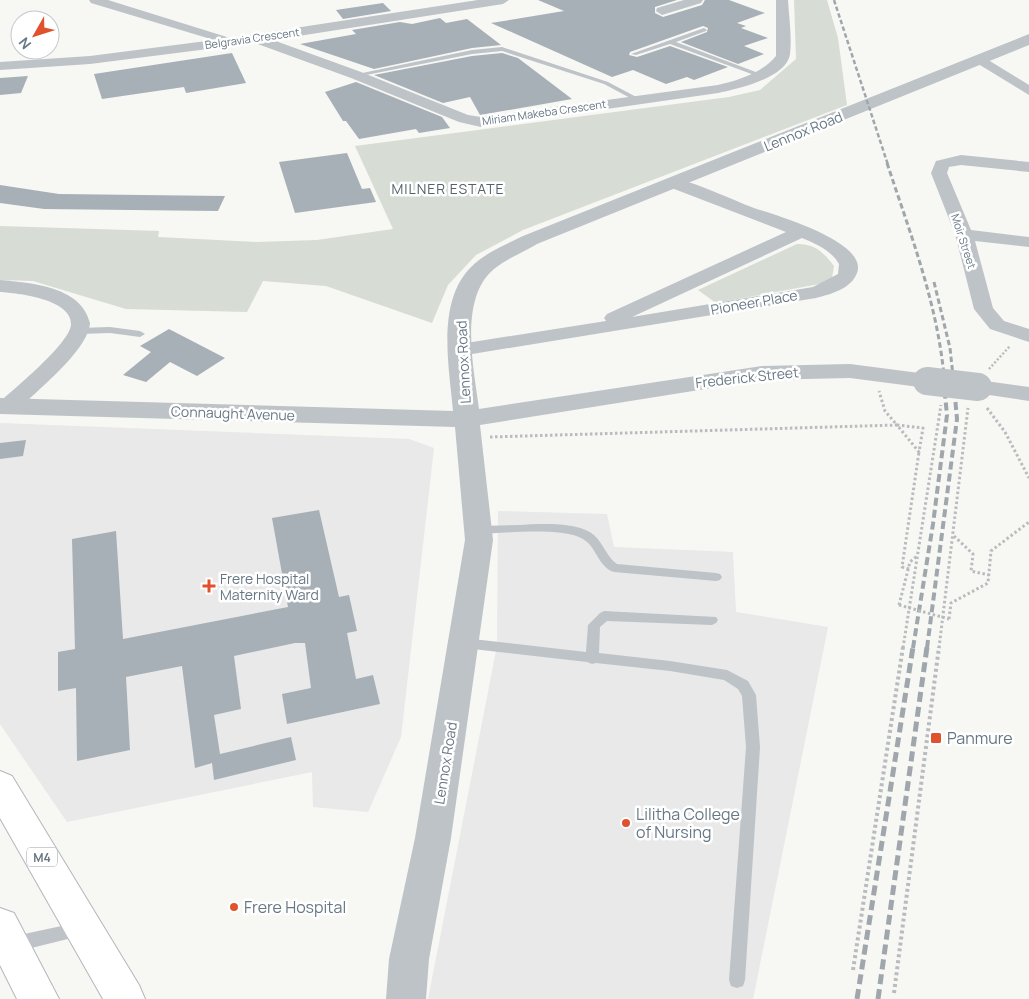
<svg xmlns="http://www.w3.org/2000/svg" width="1029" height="999" font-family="Manrope,sans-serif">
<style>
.built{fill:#e8e9e8}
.green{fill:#d7dcd4}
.building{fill:#a7b0b6}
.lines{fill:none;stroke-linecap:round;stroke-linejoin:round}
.primary-casing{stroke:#b2b7bb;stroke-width:2}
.path-far2{stroke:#b9bcbf;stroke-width:2.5;stroke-dasharray:2 2;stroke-linecap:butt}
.path-far1{stroke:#b9bcbf;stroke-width:3;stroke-dasharray:2.5 2.5;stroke-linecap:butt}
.path{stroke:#b9bcbf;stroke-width:4;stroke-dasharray:3 3;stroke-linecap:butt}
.service{fill:#bec3c7;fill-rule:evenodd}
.minor{fill:#bec3c7;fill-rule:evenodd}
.tertiary{fill:#bec3c7;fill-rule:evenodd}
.primary{fill:#fff;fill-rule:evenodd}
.rail-far3{stroke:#a0a7ac;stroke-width:2.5;stroke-dasharray:4.5 2.5;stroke-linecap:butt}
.rail-far2{stroke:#a0a7ac;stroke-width:3;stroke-dasharray:5.5 3;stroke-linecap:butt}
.rail-far1{stroke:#a0a7ac;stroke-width:4;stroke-dasharray:8 4;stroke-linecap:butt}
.rail{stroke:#a0a7ac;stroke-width:5;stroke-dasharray:10 5;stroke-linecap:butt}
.path-bridge{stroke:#b9bcbf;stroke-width:3;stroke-dasharray:2.5 2.5;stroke-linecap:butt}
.tertiary-bridge{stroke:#bec3c7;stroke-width:28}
.poi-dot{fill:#df522d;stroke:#fff;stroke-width:2}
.labels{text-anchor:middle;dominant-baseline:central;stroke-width:5;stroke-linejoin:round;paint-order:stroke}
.far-street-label{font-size:11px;fill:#677885;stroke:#fff}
.shield{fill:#fff;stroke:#95a0aa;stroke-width:1}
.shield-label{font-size:12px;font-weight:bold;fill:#677885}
.street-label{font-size:14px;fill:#677885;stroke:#fff}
.far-quarter-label{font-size:14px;letter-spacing:1px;fill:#55616a;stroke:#fff}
.poi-label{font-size:14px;fill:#677885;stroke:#fff;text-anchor:start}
.near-poi-label{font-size:16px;fill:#677885;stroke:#fff;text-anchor:start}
</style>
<rect width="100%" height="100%" fill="#f7f7f4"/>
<!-- built -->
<g class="built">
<path d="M 0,423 L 409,439 L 434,448 L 401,737 L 368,812 L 313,807 L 312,772 L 67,822 L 0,724 Z"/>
<path d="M 498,511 L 607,514 L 614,547 L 733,552 L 736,612 L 828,627 L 753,999 L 428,999 L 497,646 Z"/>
</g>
<!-- green -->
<g class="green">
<path d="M 794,0 L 827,0 L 838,38 L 847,105 L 523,230 L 476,255 L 448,285 L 432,323 L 326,286 L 263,281 L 247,312 L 126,309 L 33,281 L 0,280 L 0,226 L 159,231 L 158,237 L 256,242 L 317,240 L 393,229 L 355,146 L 729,97 L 760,90 L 796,59 Z"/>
<path d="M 797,244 C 815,244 823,252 834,266 L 832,278 L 825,283 L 716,303 L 698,290 Z"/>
</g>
<!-- building -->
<g class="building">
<path d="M 538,0 L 677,0 L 655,7 L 655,13 L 663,17 L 702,5 L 705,0 L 729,0 L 765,13 L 737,23 L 746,26 L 741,28 L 768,38 L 744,46 L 764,54 L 738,64 L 681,42 L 707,32 L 708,28 L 703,26 L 630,52 L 629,55 L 637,57 L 670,46 L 728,67 L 694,80 L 687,77 L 666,84 L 633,70 L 612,77 L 491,23 L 564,11 Z"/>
<path d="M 383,3 L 391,11 L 343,19 L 336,10 Z"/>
<path d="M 440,18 L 446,23 L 467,19 L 501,45 L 472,48 L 374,69 L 300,44 L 356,34 L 352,30 L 400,22 L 412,24 Z"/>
<path d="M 232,53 L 246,83 L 186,93 L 184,87 L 102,99 L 94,74 Z"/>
<path d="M 502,53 L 518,58 L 572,99 L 480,115 L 470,97 L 443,103 L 374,75 L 472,56 Z"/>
<path d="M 28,76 L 21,93 L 0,95 L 0,78 Z"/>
<path d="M 356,82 L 442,117 L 450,128 L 419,133 L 416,129 L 359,139 L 346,121 L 343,121 L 325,92 Z"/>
<path d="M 347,153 L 362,189 L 370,188 L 376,202 L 295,213 L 279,162 Z"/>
<path d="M 0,185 L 59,194 L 225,196 L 218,211 L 44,209 L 0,203 Z"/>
<path d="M 169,329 L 225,358 L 197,376 L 170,362 L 146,382 L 123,375 L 151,352 L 140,346 Z"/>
<path d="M 26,440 L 23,456 L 0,459 L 0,443 Z"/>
<path d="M 319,510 L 339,597 L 349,595 L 357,631 L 347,633 L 356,679 L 373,675 L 380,704 L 287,724 L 282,694 L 311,688 L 305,643 L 295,643 L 234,656 L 241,709 L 214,715 L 220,754 L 291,737 L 296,760 L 214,780 L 212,763 L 195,768 L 182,666 L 126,677 L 130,750 L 77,761 L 76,688 L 58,691 L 58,652 L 75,649 L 72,539 L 116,531 L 123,639 L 288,607 L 272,518 Z"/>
</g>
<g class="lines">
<defs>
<g id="primary">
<path d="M 0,771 L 12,776 L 139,985 L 145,999 L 103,999 L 0,818 Z"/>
<path d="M 0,908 L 14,913 L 59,999 L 17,999 L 0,965 Z"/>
</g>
</defs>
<!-- primary casing -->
<use href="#primary" class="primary-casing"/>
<!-- path-far2 -->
<path class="path-far2" d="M 989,369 L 1010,346"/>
<!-- path-far1 -->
<g class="path-far1">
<path d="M 987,408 L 1005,432 L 1029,478"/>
<path d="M 897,425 L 923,428 L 919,452 Z"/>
<path d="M 490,437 L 897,425 L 885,411 L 879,391"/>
<path d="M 954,536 L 973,554 L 971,571 L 989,575"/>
<path d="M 909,569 L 902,567 L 919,452"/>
<path d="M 899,605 L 910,562 L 917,556"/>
<path d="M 949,619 L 951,603 L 988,583 L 991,551 L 1029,522"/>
<path d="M 903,648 L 941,405"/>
<path d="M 939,648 L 968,408"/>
</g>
<!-- path -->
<g class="path">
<path d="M 853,970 L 903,647"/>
<path d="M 894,993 L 939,647"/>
</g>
<!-- service -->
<g class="service">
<path d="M 704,28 L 707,30 L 706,31 L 676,42 L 761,74 L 761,76 L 757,76 L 670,44 L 636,55 L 631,54 Z"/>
<path d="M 502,47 L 608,82 L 640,99 L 634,100 L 604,84 L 502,51 L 472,54 L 356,77 L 353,75 L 472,50 Z"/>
<path d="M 110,327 L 140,331 L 145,334 L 140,337 L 110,333 L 79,334 L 74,331 L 79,328 Z"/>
<path d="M 519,525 C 539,524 579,521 595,536 C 604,545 607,557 617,564 L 716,573 L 720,574 L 722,577 L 720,580 L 716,581 L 614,572 C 598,567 597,547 583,539 C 563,527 503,533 479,534 L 473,530 L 479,526 Z"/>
<path d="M 604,611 L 716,617 L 718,620 L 716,623 L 712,625 L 607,621 L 600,627 L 599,653 L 670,661 L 727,670 L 748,681 L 756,695 L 760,747 L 745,980 L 743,986 L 737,988 L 731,986 L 729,980 L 746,747 L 742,696 L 738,689 L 724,680 L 670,671 L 596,663 L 592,664 L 587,662 L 464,648 L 459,646 L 458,643 L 459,640 L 464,638 L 586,652 L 588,625 L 600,613 Z"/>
<path d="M 80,922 L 86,924 L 88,929 L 86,934 L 80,936 L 15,952 L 9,949 L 7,944 L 9,939 L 15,936 Z"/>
</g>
<!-- minor -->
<g class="minor">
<path d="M 89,0 L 108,0 L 230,38 L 478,0 L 509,0 L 503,4 L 273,40 L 361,72 L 468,115 L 481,117 L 718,85 C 739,80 762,73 776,56 L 776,0 L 788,0 C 789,17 792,37 790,54 C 787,78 737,89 718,93 L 481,127 L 459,122 L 351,78 L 255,43 L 90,64 L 0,70 L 0,62 L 90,56 L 214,40 L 91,3 Z"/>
<path d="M 684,0 L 703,0 L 701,3 L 662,15 L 656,11 L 657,8 Z"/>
<path d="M 980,55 L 1029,85 L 1029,95 L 975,62 L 973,59 Z"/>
<path d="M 961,155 L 1029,162 L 1029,172 L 961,165 L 949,167 L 947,173 L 971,230 L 1029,237 L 1029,247 L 975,241 L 993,308 L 1004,321 L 1029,329 L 1029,342 L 990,329 L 974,309 L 955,234 L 931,173 L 936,161 Z"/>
<path d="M 675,178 C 702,185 728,198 754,208 C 775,215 869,242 857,273 C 851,289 831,294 816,298 L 460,356 L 453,354 L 450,350 L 453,346 L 460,344 L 606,321 L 604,318 L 607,314 L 786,232 L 669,187 L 667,183 L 669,179 ZM 802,238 C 816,244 831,250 839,264 L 838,274 L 813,287 L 632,317 Z"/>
<path d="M 0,280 C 31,283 81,286 90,323 C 88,351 36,391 17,411 L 9,413 L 1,411 L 1,401 C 16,387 69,344 71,325 C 73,299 17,293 0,292 Z"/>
</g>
<!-- tertiary -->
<g class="tertiary">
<path d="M 1029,34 L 1029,45 L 537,244 C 524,252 506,259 494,269 C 458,299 474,369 479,409 L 762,366 L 850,364 L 927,374 L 936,376 L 939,381 L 936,386 L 927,388 L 850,378 L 762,380 L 480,425 L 493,540 L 451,838 L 429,959 L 426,999 L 386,999 L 389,959 L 415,838 L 465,540 L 455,427 L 0,414 L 0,398 L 453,411 C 449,363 434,294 479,260 C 492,250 509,243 523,236 Z"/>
<path d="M 978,380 L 1029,387 L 1029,401 L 969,392 L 966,387 L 969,382 Z"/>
</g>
<!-- primary -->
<use href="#primary" class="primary"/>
<!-- rail-far3 -->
<path class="rail-far3" d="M 834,0 L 888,165"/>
<!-- rail-far2 -->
<g class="rail-far2">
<path d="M 887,163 C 910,233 937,302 944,376"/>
<path d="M 934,282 L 950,348 L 953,376"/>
</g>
<!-- rail-far1 -->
<g class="rail-far1">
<path d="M 913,648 L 933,524 L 947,415 L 943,375"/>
<path d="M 927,648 L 957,419 L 953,375"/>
</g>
<!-- rail -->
<g class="rail">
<path d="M 857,999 L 913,647"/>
<path d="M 878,999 L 927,647"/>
</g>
<!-- path-bridge -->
<path class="path-bridge" d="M 899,605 L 949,619"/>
<!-- tertiary-bridge -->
<path class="tertiary-bridge" d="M 927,381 L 978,387"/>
</g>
<!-- markers -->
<g class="poi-dot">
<path d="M206.5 578.5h5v5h5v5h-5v5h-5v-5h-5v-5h5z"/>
<rect x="930" y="732" width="12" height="12" rx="2.5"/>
<circle cx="626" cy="823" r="5"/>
<circle cx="234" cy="907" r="5"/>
</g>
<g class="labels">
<!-- far-street labels -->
<g class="far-street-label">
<text transform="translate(252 38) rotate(-8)">Belgravia Crescent</text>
<text transform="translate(544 112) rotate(-8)">Miriam Makeba Crescent</text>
<text transform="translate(964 241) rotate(72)">Moir Street</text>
</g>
<!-- shield labels -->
<rect class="shield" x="27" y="847.5" width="30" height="19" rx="4"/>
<g class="shield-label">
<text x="42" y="857">M4</text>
</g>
<!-- street labels -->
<g class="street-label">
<text transform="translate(803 131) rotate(-22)">Lennox Road</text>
<text transform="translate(754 302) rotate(-10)">Pioneer Place</text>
<text transform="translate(463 362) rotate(-93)">Lennox Road</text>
<text transform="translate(747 377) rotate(-6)">Frederick Street</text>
<text transform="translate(233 413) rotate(2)">Connaught Avenue</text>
<text transform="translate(445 763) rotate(-81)">Lennox Road</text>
</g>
<!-- far-quarter labels -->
<g class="far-quarter-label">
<text x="448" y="188">MILNER ESTATE</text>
</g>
<!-- poi labels -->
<g class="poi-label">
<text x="220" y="578">Frere Hospital<tspan x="220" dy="16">Maternity Ward</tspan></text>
</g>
<!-- near-poi labels -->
<g class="near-poi-label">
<text x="947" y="738">Panmure</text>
<text x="636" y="814">Lilitha College<tspan x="636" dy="18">of Nursing</tspan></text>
<text x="244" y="907">Frere Hospital</text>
</g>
</g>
<!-- north arrow -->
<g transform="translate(35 35) rotate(231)"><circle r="24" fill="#ffffff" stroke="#c2c9ce"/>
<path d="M0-4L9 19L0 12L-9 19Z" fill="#df522d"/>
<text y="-8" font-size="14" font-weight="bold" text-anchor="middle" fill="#677885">N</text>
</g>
</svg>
